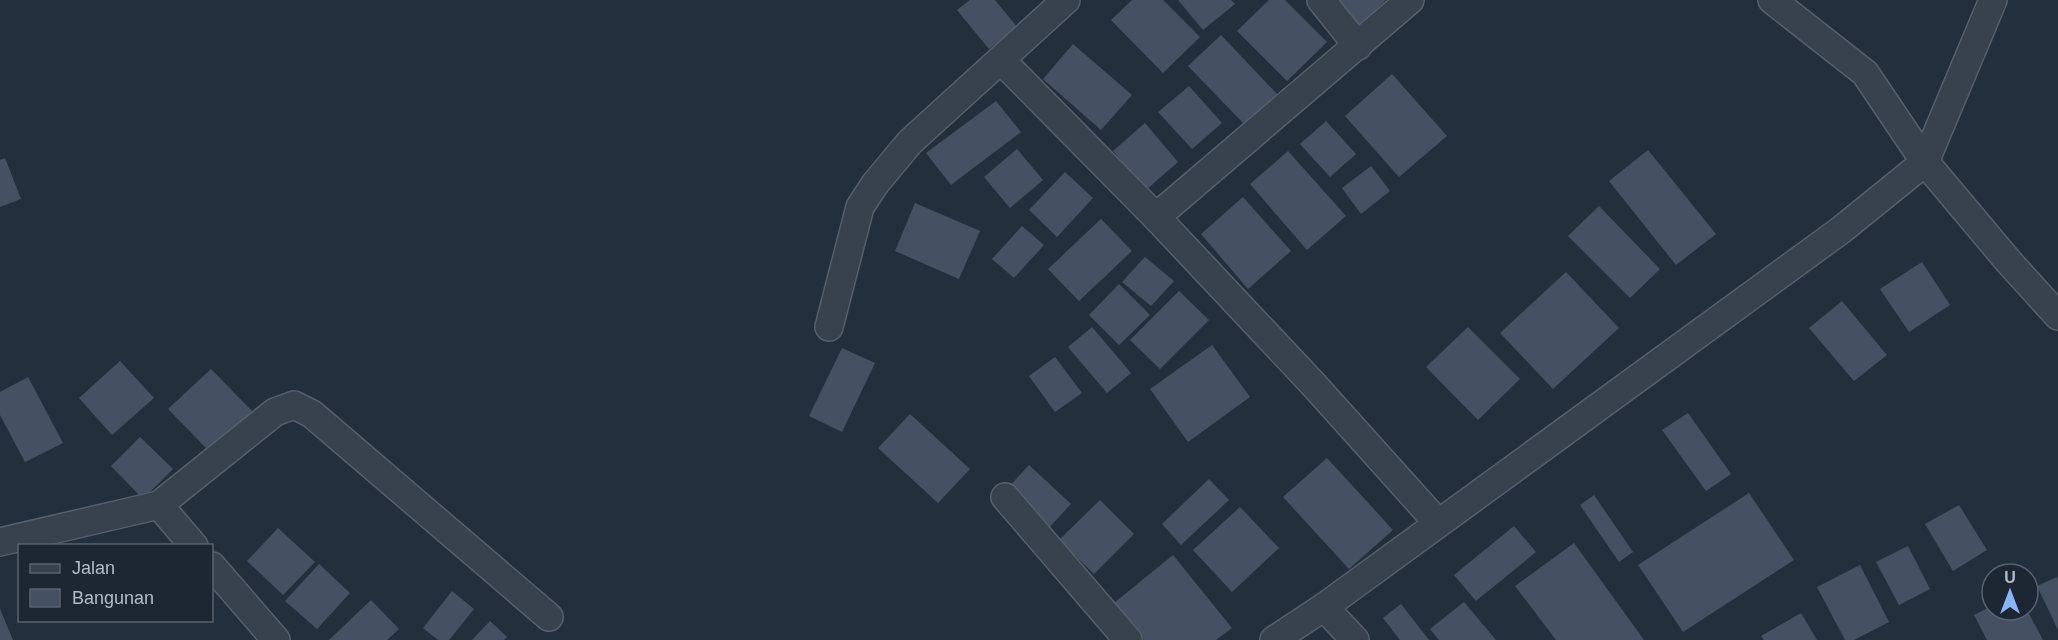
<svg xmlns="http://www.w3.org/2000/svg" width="2058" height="640" font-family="Arial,sans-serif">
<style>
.building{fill:#455162}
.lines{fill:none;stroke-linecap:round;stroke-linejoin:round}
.street-casing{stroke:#565f6c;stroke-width:30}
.street{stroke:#38414e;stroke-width:27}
</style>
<rect width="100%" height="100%" fill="#242f3e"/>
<!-- building -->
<g class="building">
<path d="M 970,0 L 995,0 L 1017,27 L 989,49 L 957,10 Z"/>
<path d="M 1132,0 L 1163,0 L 1200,37 L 1163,73 L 1111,20 Z"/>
<path d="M 1178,0 L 1231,0 L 1235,4 L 1203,30 Z"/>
<path d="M 1269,0 L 1285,0 L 1327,42 L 1287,81 L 1237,31 Z"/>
<path d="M 1335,0 L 1386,0 L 1359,26 Z"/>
<path d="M 1221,35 L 1278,95 L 1246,126 L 1188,66 Z"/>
<path d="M 1073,44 L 1132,95 L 1101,130 L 1043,79 Z"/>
<path d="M 1392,74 L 1447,136 L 1399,177 L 1345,116 Z"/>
<path d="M 1189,86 L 1222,123 L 1192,149 L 1158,112 Z"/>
<path d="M 996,101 L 1021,132 L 951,185 L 926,153 Z"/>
<path d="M 1326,121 L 1356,154 L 1330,177 L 1300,144 Z"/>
<path d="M 1145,123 L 1178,162 L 1146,190 L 1113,151 Z"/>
<path d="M 1017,149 L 1043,180 L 1010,208 L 984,177 Z"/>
<path d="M 1648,150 L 1716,234 L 1676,265 L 1609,181 Z"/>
<path d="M 1288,151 L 1346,216 L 1307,250 L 1250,184 Z"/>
<path d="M 5,158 L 21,199 L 0,207 L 0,160 Z"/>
<path d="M 1371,166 L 1390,191 L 1361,214 L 1342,188 Z"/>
<path d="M 1065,172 L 1093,198 L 1057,237 L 1029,210 Z"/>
<path d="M 1243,197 L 1291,251 L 1248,289 L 1201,234 Z"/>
<path d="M 915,203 L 980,231 L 959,279 L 895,251 Z"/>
<path d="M 1599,206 L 1660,269 L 1630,298 L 1568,236 Z"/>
<path d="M 1101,219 L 1132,251 L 1079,301 L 1048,269 Z"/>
<path d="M 1022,226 L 1044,245 L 1014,278 L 992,259 Z"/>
<path d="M 1145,257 L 1174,281 L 1151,306 L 1122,282 Z"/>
<path d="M 1922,262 L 1950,305 L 1909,332 L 1880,289 Z"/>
<path d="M 1566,272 L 1619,328 L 1553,389 L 1500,333 Z"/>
<path d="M 1119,284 L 1150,315 L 1119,345 L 1089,315 Z"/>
<path d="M 1179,291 L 1209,320 L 1160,369 L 1130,340 Z"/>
<path d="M 1842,301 L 1887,355 L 1854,381 L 1809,328 Z"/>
<path d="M 1092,327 L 1131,373 L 1107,393 L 1068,347 Z"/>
<path d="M 1468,327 L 1520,379 L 1478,420 L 1426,367 Z"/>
<path d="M 1212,345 L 1250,397 L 1188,442 L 1150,389 Z"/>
<path d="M 842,348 L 875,363 L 842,432 L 809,416 Z"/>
<path d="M 1055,357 L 1082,393 L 1055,412 L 1029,376 Z"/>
<path d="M 120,361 L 154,398 L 112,435 L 79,398 Z"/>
<path d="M 211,369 L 254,413 L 212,454 L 168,409 Z"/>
<path d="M 28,377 L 63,443 L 25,462 L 0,415 L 0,392 Z"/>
<path d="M 1688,413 L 1731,474 L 1706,491 L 1662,430 Z"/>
<path d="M 910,414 L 970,469 L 938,503 L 878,448 Z"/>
<path d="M 140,437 L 173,469 L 143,499 L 111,466 Z"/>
<path d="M 1327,458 L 1393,530 L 1349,569 L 1283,497 Z"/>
<path d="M 1029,465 L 1071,504 L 1047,530 L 1005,491 Z"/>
<path d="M 1209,479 L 1229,500 L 1181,545 L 1162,524 Z"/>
<path d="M 1749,493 L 1794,560 L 1683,632 L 1638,565 Z"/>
<path d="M 1594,495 L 1633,552 L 1619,562 L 1580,505 Z"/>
<path d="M 1100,500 L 1134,534 L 1094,574 L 1059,540 Z"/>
<path d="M 1959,505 L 1987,550 L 1953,571 L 1925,524 Z"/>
<path d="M 1240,507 L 1279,548 L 1232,592 L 1193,550 Z"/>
<path d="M 1514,526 L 1536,552 L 1476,601 L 1454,575 Z"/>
<path d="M 278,528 L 315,562 L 283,595 L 247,561 Z"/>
<path d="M 1574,543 L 1644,640 L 1556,640 L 1515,586 Z"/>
<path d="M 1908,546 L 1930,589 L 1899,605 L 1876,562 Z"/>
<path d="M 1173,555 L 1232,628 L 1216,640 L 1144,640 L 1114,603 Z"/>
<path d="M 319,564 L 350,593 L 317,629 L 285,601 Z"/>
<path d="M 1860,565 L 1889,622 L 1854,640 L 1845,640 L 1817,587 Z"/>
<path d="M 2057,577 L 2058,580 L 2058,630 L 2037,586 Z"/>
<path d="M 452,591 L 474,609 L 449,640 L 438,640 L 423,628 Z"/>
<path d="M 371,600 L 399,629 L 387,640 L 329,640 Z"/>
<path d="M 1464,602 L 1496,640 L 1439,640 L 1430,629 Z"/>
<path d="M 1401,604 L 1429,640 L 1400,640 L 1383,618 Z"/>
<path d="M 1992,606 L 1992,610 L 2027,610 L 2043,640 L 1987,640 L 1974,615 Z"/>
<path d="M 0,609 L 13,640 L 0,640 Z"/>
<path d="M 1801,613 L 1817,640 L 1764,640 L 1761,636 Z"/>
<path d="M 490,621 L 507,637 L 504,640 L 472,640 Z"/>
</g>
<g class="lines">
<defs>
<g id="street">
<path d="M 1321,0 L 1358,46"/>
<path d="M 1772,0 L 1865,73 L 1925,162 L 2009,262 L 2058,316"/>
<path d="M 1001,60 L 1156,217 L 1314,385 L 1438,523"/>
<path d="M 1156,217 L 1410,0"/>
<path d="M 829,327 L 860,207 L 875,184 L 910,142 L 1066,0"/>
<path d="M 1005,497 L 1128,640"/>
<path d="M 0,542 L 159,505"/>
<path d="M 194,546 L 159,505 L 275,412 L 294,405 L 312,414 L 549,617"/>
<path d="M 212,566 L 276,640"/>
<path d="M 1324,607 L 1355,640"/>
<path d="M 1274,640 L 1324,607 L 1841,230 L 1925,162 L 1993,0"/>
</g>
</defs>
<!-- street casing -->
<use href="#street" class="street-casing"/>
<!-- street -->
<use href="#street" class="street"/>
</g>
<!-- legend -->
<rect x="18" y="544" width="195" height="78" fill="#1d2633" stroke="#59626f" stroke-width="1.5"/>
<rect x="30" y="564" width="30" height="9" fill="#38414e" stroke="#59626f" stroke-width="1.5"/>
<text x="72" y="574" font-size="18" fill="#b4bcc9">Jalan</text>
<rect x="30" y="589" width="30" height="18" fill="#455162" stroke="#59626f" stroke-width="1.5"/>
<text x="72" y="604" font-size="18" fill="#b4bcc9">Bangunan</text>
<!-- north arrow -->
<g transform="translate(2010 592)"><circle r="28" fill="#1d2633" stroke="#59626f" stroke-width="1.5"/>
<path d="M0-4.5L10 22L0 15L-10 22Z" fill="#8ab4f8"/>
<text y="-9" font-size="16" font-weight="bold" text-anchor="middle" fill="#b4bcc9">U</text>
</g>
</svg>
